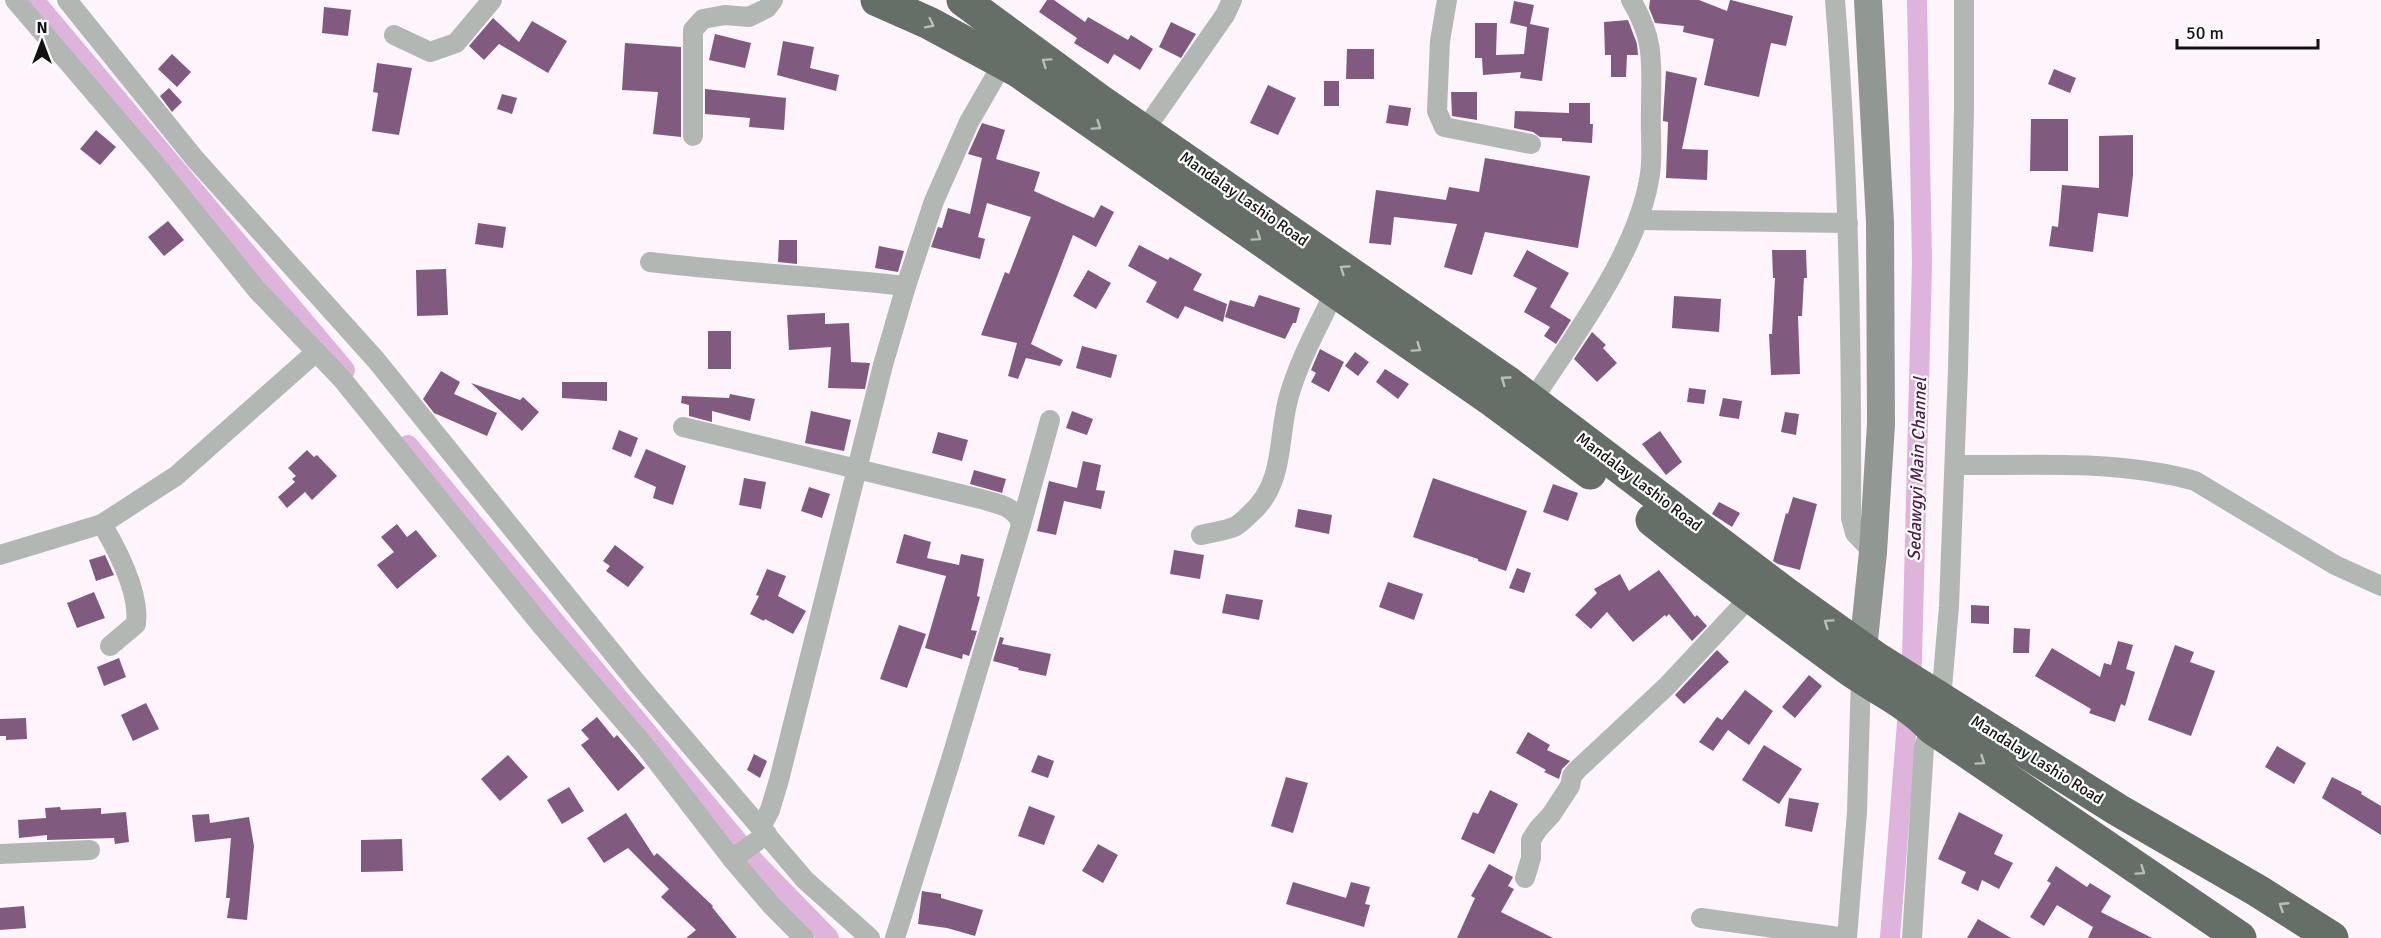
<svg xmlns="http://www.w3.org/2000/svg" width="2381" height="938" font-family="Signika,sans-serif">
<style>
.lines{fill:none;stroke-linecap:round;stroke-linejoin:round}
.canal{stroke:#dfb4dc;stroke-width:20}
.building{fill:#815a7f}
.street{stroke:#b2b7b4;stroke-width:20}
.secondary{stroke:#919793;stroke-width:28}
.highway{stroke:#656e67;stroke-width:33}
.oneway{stroke:#babebb}
.labels{text-anchor:middle;dominant-baseline:central;stroke-width:4.5;stroke-linejoin:round;paint-order:stroke}
.street-label{font-size:16px;fill:#151214;stroke:#fff}
.water-label{font-size:18px;font-style:italic;fill:#4f1c4e;stroke:#fff}
</style>
<rect width="100%" height="100%" fill="#fdf4fc"/>
<g class="lines">
<!-- canal -->
<g class="canal">
<path d="M 34,0 L 345,370"/>
<path d="M 408,445 L 755,862 L 829,938"/>
<path d="M 1890,938 L 1912,659 L 1922,263 L 1917,0"/>
</g>
</g>
<!-- building -->
<g class="building">
<path d="M 1047,0 L 1054,0 L 1085,22 L 1088,17 L 1128,40 L 1131,35 L 1153,49 L 1140,70 L 1114,54 L 1108,64 L 1074,43 L 1077,38 L 1039,12 Z"/>
<path d="M 1650,0 L 1699,0 L 1727,11 L 1730,0 L 1731,0 L 1793,16 L 1786,46 L 1771,43 L 1759,97 L 1704,85 L 1714,39 L 1683,32 L 1684,26 L 1655,23 L 1649,8 Z"/>
<path d="M 1514,1 L 1534,5 L 1530,24 L 1549,28 L 1542,81 L 1520,78 L 1521,72 L 1483,75 L 1482,58 L 1475,58 L 1475,23 L 1497,23 L 1496,55 L 1524,54 L 1527,27 L 1510,23 Z"/>
<path d="M 324,7 L 351,10 L 348,36 L 322,33 Z"/>
<path d="M 493,18 L 519,42 L 532,21 L 567,41 L 548,73 L 499,44 L 484,60 L 469,46 Z"/>
<path d="M 1628,20 L 1637,44 L 1638,55 L 1627,55 L 1626,77 L 1611,77 L 1611,55 L 1605,55 L 1604,22 Z"/>
<path d="M 1171,22 L 1196,34 L 1181,58 L 1159,47 Z"/>
<path d="M 715,34 L 751,43 L 745,68 L 709,60 Z"/>
<path d="M 783,41 L 814,47 L 810,68 L 839,75 L 836,91 L 777,75 Z"/>
<path d="M 625,43 L 681,47 L 681,137 L 653,134 L 658,92 L 622,90 Z"/>
<path d="M 1347,49 L 1374,49 L 1374,79 L 1346,79 Z"/>
<path d="M 172,54 L 191,72 L 177,87 L 158,69 Z"/>
<path d="M 377,63 L 412,68 L 399,135 L 372,131 L 378,93 L 373,92 Z"/>
<path d="M 2054,69 L 2076,78 L 2070,93 L 2048,84 Z"/>
<path d="M 1666,71 L 1697,78 L 1682,149 L 1708,150 L 1707,180 L 1666,178 L 1668,122 L 1663,121 L 1663,118 Z"/>
<rect x="1324" y="81" width="15" height="25"/>
<path d="M 1268,85 L 1296,98 L 1278,135 L 1250,123 Z"/>
<path d="M 169,88 L 182,102 L 172,112 L 160,96 Z"/>
<path d="M 705,89 L 786,98 L 784,130 L 749,127 L 750,118 L 705,114 Z"/>
<path d="M 1451,92 L 1477,92 L 1477,120 L 1452,116 Z"/>
<path d="M 502,94 L 517,98 L 512,114 L 497,109 Z"/>
<path d="M 1569,103 L 1590,103 L 1590,124 L 1593,124 L 1592,143 L 1562,141 L 1562,138 L 1540,137 L 1533,132 L 1514,128 L 1515,111 L 1569,113 Z"/>
<path d="M 1389,105 L 1411,108 L 1408,126 L 1386,123 Z"/>
<path d="M 2031,119 L 2068,119 L 2068,171 L 2030,171 Z"/>
<path d="M 982,123 L 1005,130 L 996,159 L 1040,172 L 1034,191 L 1094,218 L 1101,205 L 1114,212 L 1096,247 L 1073,235 L 1031,344 L 1063,360 L 1060,366 L 1026,358 L 1018,379 L 1008,376 L 1017,343 L 981,335 L 1005,272 L 1009,274 L 1031,217 L 987,203 L 978,237 L 985,239 L 980,259 L 931,247 L 938,227 L 942,228 L 948,208 L 970,214 L 982,158 L 968,154 Z"/>
<path d="M 96,130 L 116,147 L 100,165 L 80,149 Z"/>
<path d="M 2133,135 L 2133,175 L 2128,217 L 2098,213 L 2093,252 L 2049,246 L 2052,226 L 2058,227 L 2062,185 L 2099,188 L 2099,136 Z"/>
<path d="M 1485,158 L 1590,176 L 1578,248 L 1485,232 L 1472,275 L 1444,267 L 1457,224 L 1394,217 L 1391,245 L 1369,243 L 1376,190 L 1446,200 L 1449,187 L 1479,192 Z"/>
<path d="M 168,221 L 184,240 L 164,256 L 148,237 Z"/>
<path d="M 478,223 L 506,227 L 503,248 L 475,244 Z"/>
<path d="M 779,240 L 797,240 L 797,264 L 778,262 Z"/>
<path d="M 1139,245 L 1168,260 L 1170,257 L 1202,274 L 1193,290 L 1227,304 L 1223,322 L 1185,306 L 1178,319 L 1146,302 L 1157,282 L 1128,266 Z"/>
<path d="M 879,246 L 904,251 L 898,272 L 875,268 Z"/>
<path d="M 1527,250 L 1569,273 L 1550,307 L 1571,320 L 1556,344 L 1544,336 L 1550,327 L 1524,312 L 1537,288 L 1513,276 Z"/>
<path d="M 1772,250 L 1806,250 L 1807,278 L 1804,278 L 1802,316 L 1798,316 L 1800,374 L 1771,375 L 1769,334 L 1772,334 L 1775,278 L 1773,278 Z"/>
<path d="M 446,269 L 448,315 L 417,316 L 416,270 Z"/>
<path d="M 1088,270 L 1111,283 L 1096,309 L 1073,296 Z"/>
<path d="M 1259,295 L 1300,308 L 1296,323 L 1293,323 L 1285,339 L 1225,317 L 1230,300 L 1254,307 Z"/>
<path d="M 1674,296 L 1721,299 L 1719,332 L 1672,328 Z"/>
<path d="M 825,313 L 825,324 L 849,323 L 851,362 L 870,363 L 865,389 L 828,388 L 831,347 L 789,350 L 787,315 Z"/>
<rect x="708" y="331" width="23" height="38"/>
<path d="M 1592,332 L 1606,345 L 1603,348 L 1617,363 L 1597,382 L 1574,359 Z"/>
<path d="M 1082,346 L 1117,355 L 1111,378 L 1076,368 Z"/>
<path d="M 1320,349 L 1344,362 L 1329,392 L 1311,382 L 1316,373 L 1311,370 Z"/>
<path d="M 1355,352 L 1369,362 L 1358,376 L 1345,366 Z"/>
<path d="M 1385,369 L 1409,384 L 1398,399 L 1376,382 Z"/>
<path d="M 441,371 L 460,382 L 454,394 L 497,413 L 487,436 L 434,413 L 423,399 Z"/>
<path d="M 562,382 L 607,382 L 607,401 L 562,398 Z"/>
<path d="M 471,383 L 520,400 L 523,397 L 539,412 L 522,431 Z"/>
<path d="M 1689,388 L 1706,390 L 1704,404 L 1687,402 Z"/>
<path d="M 730,394 L 755,399 L 750,421 L 712,411 L 712,422 L 689,416 L 689,405 L 681,403 L 682,396 L 729,398 Z"/>
<path d="M 1723,398 L 1742,401 L 1739,419 L 1719,416 Z"/>
<path d="M 811,411 L 851,420 L 844,451 L 805,443 Z"/>
<path d="M 1072,411 L 1093,419 L 1087,435 L 1066,428 Z"/>
<path d="M 1785,412 L 1799,414 L 1796,435 L 1781,432 Z"/>
<path d="M 619,430 L 638,438 L 631,457 L 612,449 Z"/>
<path d="M 1660,431 L 1682,462 L 1666,475 L 1642,444 Z"/>
<path d="M 938,432 L 968,440 L 962,461 L 932,453 Z"/>
<path d="M 646,449 L 686,466 L 673,505 L 653,498 L 656,487 L 634,477 Z"/>
<path d="M 307,450 L 314,457 L 317,455 L 337,476 L 312,500 L 305,492 L 287,508 L 278,497 L 295,482 L 292,479 L 296,476 L 288,468 Z"/>
<path d="M 1083,461 L 1101,465 L 1096,490 L 1105,491 L 1101,509 L 1064,501 L 1056,535 L 1037,531 L 1049,481 L 1077,488 Z"/>
<path d="M 974,470 L 1006,479 L 1002,493 L 970,484 Z"/>
<path d="M 744,478 L 766,482 L 761,509 L 739,505 Z"/>
<path d="M 1433,478 L 1527,511 L 1506,571 L 1478,561 L 1478,559 L 1413,537 Z"/>
<path d="M 1553,484 L 1578,493 L 1568,521 L 1543,512 Z"/>
<path d="M 809,487 L 830,494 L 822,518 L 801,511 Z"/>
<path d="M 1793,497 L 1817,504 L 1800,570 L 1778,564 L 1773,561 L 1786,513 L 1788,514 Z"/>
<path d="M 1719,502 L 1740,513 L 1732,527 L 1712,514 Z"/>
<path d="M 1298,509 L 1332,515 L 1329,534 L 1295,527 Z"/>
<path d="M 397,524 L 407,537 L 416,530 L 437,556 L 397,589 L 377,565 L 394,552 L 381,537 Z"/>
<path d="M 904,534 L 931,542 L 927,558 L 959,565 L 961,554 L 984,559 L 977,596 L 980,597 L 971,630 L 977,631 L 969,656 L 963,654 L 962,659 L 925,648 L 946,576 L 896,563 Z"/>
<path d="M 615,545 L 644,567 L 628,587 L 606,571 L 610,566 L 603,561 Z"/>
<path d="M 1174,550 L 1204,555 L 1200,579 L 1170,574 Z"/>
<path d="M 105,555 L 114,575 L 96,581 L 89,560 Z"/>
<path d="M 1517,568 L 1531,573 L 1524,593 L 1509,588 Z"/>
<path d="M 767,569 L 786,576 L 778,596 L 806,611 L 793,634 L 765,619 L 764,621 L 750,614 L 759,596 L 756,595 Z"/>
<path d="M 1659,570 L 1695,617 L 1697,615 L 1707,626 L 1692,641 L 1669,614 L 1666,617 L 1665,615 L 1633,642 L 1607,612 L 1591,629 L 1575,615 L 1597,593 L 1594,589 L 1620,574 L 1629,591 Z"/>
<path d="M 1388,582 L 1423,594 L 1414,620 L 1379,607 Z"/>
<path d="M 94,592 L 105,618 L 77,628 L 67,603 Z"/>
<path d="M 1226,594 L 1263,600 L 1259,620 L 1222,613 Z"/>
<path d="M 1971,605 L 1989,606 L 1989,624 L 1971,623 Z"/>
<path d="M 899,625 L 926,634 L 907,688 L 880,679 Z"/>
<path d="M 2014,628 L 2030,629 L 2029,653 L 2013,653 Z"/>
<path d="M 1000,637 L 1004,638 L 1002,644 L 1051,654 L 1046,676 L 1018,670 L 1019,668 L 993,661 Z"/>
<path d="M 2118,641 L 2133,645 L 2126,669 L 2135,672 L 2125,706 L 2121,704 L 2115,722 L 2089,713 L 2091,709 L 2035,676 L 2052,648 L 2100,677 L 2104,663 L 2111,665 Z"/>
<path d="M 2175,645 L 2194,652 L 2190,662 L 2215,671 L 2191,736 L 2148,720 Z"/>
<path d="M 1717,650 L 1729,662 L 1684,704 L 1675,695 Z"/>
<path d="M 119,658 L 126,677 L 104,686 L 97,667 Z"/>
<path d="M 1809,675 L 1822,686 L 1795,718 L 1782,707 Z"/>
<path d="M 1745,690 L 1773,711 L 1749,745 L 1728,730 L 1713,751 L 1699,742 L 1717,717 L 1722,720 Z"/>
<path d="M 146,703 L 159,729 L 133,741 L 121,715 Z"/>
<path d="M 597,717 L 614,738 L 617,735 L 645,768 L 618,791 L 581,745 L 589,739 L 581,730 Z"/>
<path d="M 26,718 L 27,739 L 6,740 L 6,736 L 0,736 L 0,719 Z"/>
<path d="M 1528,732 L 1550,745 L 1547,750 L 1570,761 L 1562,769 L 1559,779 L 1544,772 L 1546,770 L 1516,753 Z"/>
<path d="M 1764,745 L 1802,769 L 1779,804 L 1742,780 Z"/>
<path d="M 2277,746 L 2306,763 L 2294,784 L 2265,767 Z"/>
<path d="M 754,754 L 767,761 L 760,778 L 747,770 Z"/>
<path d="M 508,755 L 528,777 L 500,801 L 481,779 Z"/>
<path d="M 1038,755 L 1054,761 L 1048,778 L 1031,772 Z"/>
<path d="M 1286,777 L 1308,783 L 1293,833 L 1271,826 Z"/>
<path d="M 2332,777 L 2362,792 L 2361,794 L 2381,806 L 2381,835 L 2322,798 Z"/>
<path d="M 569,787 L 584,811 L 562,824 L 547,800 Z"/>
<path d="M 1490,790 L 1518,804 L 1494,854 L 1461,839 L 1473,812 L 1478,814 Z"/>
<path d="M 1789,798 L 1819,803 L 1812,832 L 1785,826 Z"/>
<path d="M 1029,806 L 1055,816 L 1044,845 L 1018,836 Z"/>
<path d="M 60,807 L 61,810 L 101,808 L 101,814 L 126,812 L 129,842 L 115,844 L 114,838 L 47,840 L 47,835 L 19,838 L 18,820 L 46,818 L 45,808 Z"/>
<path d="M 1959,812 L 2003,835 L 1994,854 L 2013,863 L 1999,889 L 1982,880 L 1978,891 L 1961,883 L 1966,872 L 1938,859 Z"/>
<path d="M 626,813 L 654,856 L 657,853 L 713,906 L 712,907 L 737,938 L 686,938 L 696,930 L 661,897 L 669,889 L 628,848 L 604,863 L 587,838 Z"/>
<path d="M 209,814 L 210,823 L 249,817 L 254,846 L 247,920 L 227,918 L 230,898 L 226,898 L 231,838 L 195,842 L 192,815 Z"/>
<path d="M 402,839 L 403,871 L 361,872 L 361,840 Z"/>
<path d="M 1098,844 L 1118,855 L 1103,883 L 1082,871 Z"/>
<path d="M 1489,864 L 1513,877 L 1508,886 L 1514,889 L 1501,912 L 1553,938 L 1457,938 L 1475,898 L 1471,896 Z"/>
<path d="M 2056,866 L 2087,887 L 2090,883 L 2111,896 L 2101,912 L 2152,938 L 2088,938 L 2093,927 L 2057,905 L 2044,926 L 2030,917 L 2051,883 L 2047,881 Z"/>
<path d="M 1293,882 L 1346,898 L 1351,882 L 1370,887 L 1365,904 L 1370,905 L 1364,927 L 1286,904 Z"/>
<path d="M 922,891 L 941,894 L 941,898 L 983,910 L 975,936 L 947,928 L 918,924 Z"/>
<path d="M 24,906 L 26,928 L 0,930 L 0,908 Z"/>
<path d="M 1978,919 L 2011,938 L 1967,938 Z"/>
</g>
<g class="lines">
<!-- street -->
<g class="street">
<path d="M 15,0 L 156,165 L 257,290 L 342,379 L 541,625 L 645,746 L 732,859 L 772,906 L 804,938"/>
<path d="M 67,0 L 195,159 L 376,360 L 637,683 L 805,880 L 870,938"/>
<path d="M 1447,0 L 1440,41 L 1437,111 L 1444,127 L 1531,144"/>
<path d="M 1835,0 C 1849,173 1852,345 1851,518 L 1855,533 L 1873,552"/>
<path d="M 394,35 L 430,52 L 456,43 L 492,0"/>
<path d="M 1144,131 L 1225,15 L 1232,0"/>
<path d="M 693,136 L 693,30 L 703,19 L 725,15 L 749,17 L 767,8 L 773,0"/>
<path d="M 1640,220 L 1848,223"/>
<path d="M 650,262 C 735,272 821,277 906,286"/>
<path d="M 1532,401 C 1574,336 1639,251 1650,174 C 1653,154 1650,131 1651,110 C 1651,64 1656,42 1631,0"/>
<path d="M 683,427 L 981,499 C 997,504 1017,506 1021,525 L 952,756 L 895,938"/>
<path d="M 1955,465 C 2035,466 2117,459 2195,481 L 2335,565 L 2381,586"/>
<path d="M 102,524 C 118,551 140,593 136,624 L 110,646"/>
<path d="M 1021,525 L 1050,420"/>
<path d="M 1201,535 C 1212,532 1226,531 1236,526 C 1241,523 1246,518 1250,514 C 1286,483 1277,437 1289,396 C 1299,360 1319,325 1335,291"/>
<path d="M 0,555 L 102,524 L 176,476 L 316,352"/>
<path d="M 761,827 L 770,810 L 779,780 L 883,365 L 906,286 L 934,201 L 969,122 L 1003,63"/>
<path d="M 0,854 L 90,850"/>
<path d="M 732,859 L 767,834"/>
<path d="M 1525,878 L 1531,858 L 1531,840 L 1538,829 L 1551,815 L 1570,786 L 1572,776 L 1577,770 L 1667,686 L 1750,597"/>
<path d="M 1701,918 L 1847,938 L 1857,812 L 1861,677"/>
<path d="M 1912,938 L 1924,747 L 1941,700 L 1949,606 L 1958,370 L 1964,109 L 1964,0"/>
</g>
<!-- secondary -->
<path class="secondary" d="M 1861,669 L 1873,552 L 1881,424 L 1880,222 L 1868,0"/>
<!-- highway -->
<g class="highway">
<path d="M 877,0 L 929,23 L 1018,71 L 1493,401 L 1590,473"/>
<path d="M 963,0 L 1099,100 L 1506,381 L 1785,593 L 1876,658 L 2118,810 L 2258,891 L 2332,938"/>
<path d="M 1652,520 C 1717,572 1783,621 1850,670 C 1877,689 1909,703 1932,728 L 2240,938"/>
</g>
</g>
<!-- one-way arrows -->
<defs><path id="oneway-chevron" d="M-2-3.5L2.5 0L-2 3.5" fill="none" stroke-width="1.6" stroke-linecap="round" stroke-linejoin="round" transform="scale(1.5)"/></defs>
<g class="oneway">
<use href="#oneway-chevron" transform="translate(930 24) rotate(27)"/>
<use href="#oneway-chevron" transform="translate(1046 62) rotate(-145)"/>
<use href="#oneway-chevron" transform="translate(1097 126) rotate(35)"/>
<use href="#oneway-chevron" transform="translate(1257 237) rotate(35)"/>
<use href="#oneway-chevron" transform="translate(1344 269) rotate(-145)"/>
<use href="#oneway-chevron" transform="translate(1417 348) rotate(35)"/>
<use href="#oneway-chevron" transform="translate(1505 380) rotate(-144)"/>
<use href="#oneway-chevron" transform="translate(1828 623) rotate(-145)"/>
<use href="#oneway-chevron" transform="translate(1981 761) rotate(34)"/>
<use href="#oneway-chevron" transform="translate(2141 871) rotate(34)"/>
<use href="#oneway-chevron" transform="translate(2283 906) rotate(-147)"/>
</g>
<g class="labels">
<!-- street labels -->
<g class="street-label">
<text transform="translate(1244 199) rotate(35)">Mandalay Lashio Road</text>
<text transform="translate(1639 482) rotate(37)">Mandalay Lashio Road</text>
<text transform="translate(2037 760) rotate(32)">Mandalay Lashio Road</text>
</g>
<!-- water labels -->
<g class="water-label">
<text transform="translate(1917 469) rotate(-88)">Sedawgyi Main Channel</text>
</g>
</g>
<!-- north arrow -->
<g transform="translate(42 42)" stroke="#ffffff" stroke-width="4.5" paint-order="stroke">
<path d="M0-4.5L10 22L0 15L-10 22Z" fill="#151214"/>
<text y="-9" font-size="16" font-weight="bold" text-anchor="middle" fill="#151214">N</text>
</g>
<!-- scale -->
<path d="M2177 39v9h141v-9" fill="none" stroke="#151214" stroke-width="3"/>
<text x="2186" y="39" font-size="18" fill="#151214" stroke="#ffffff" stroke-width="4.5" paint-order="stroke">50 m</text>
</svg>
